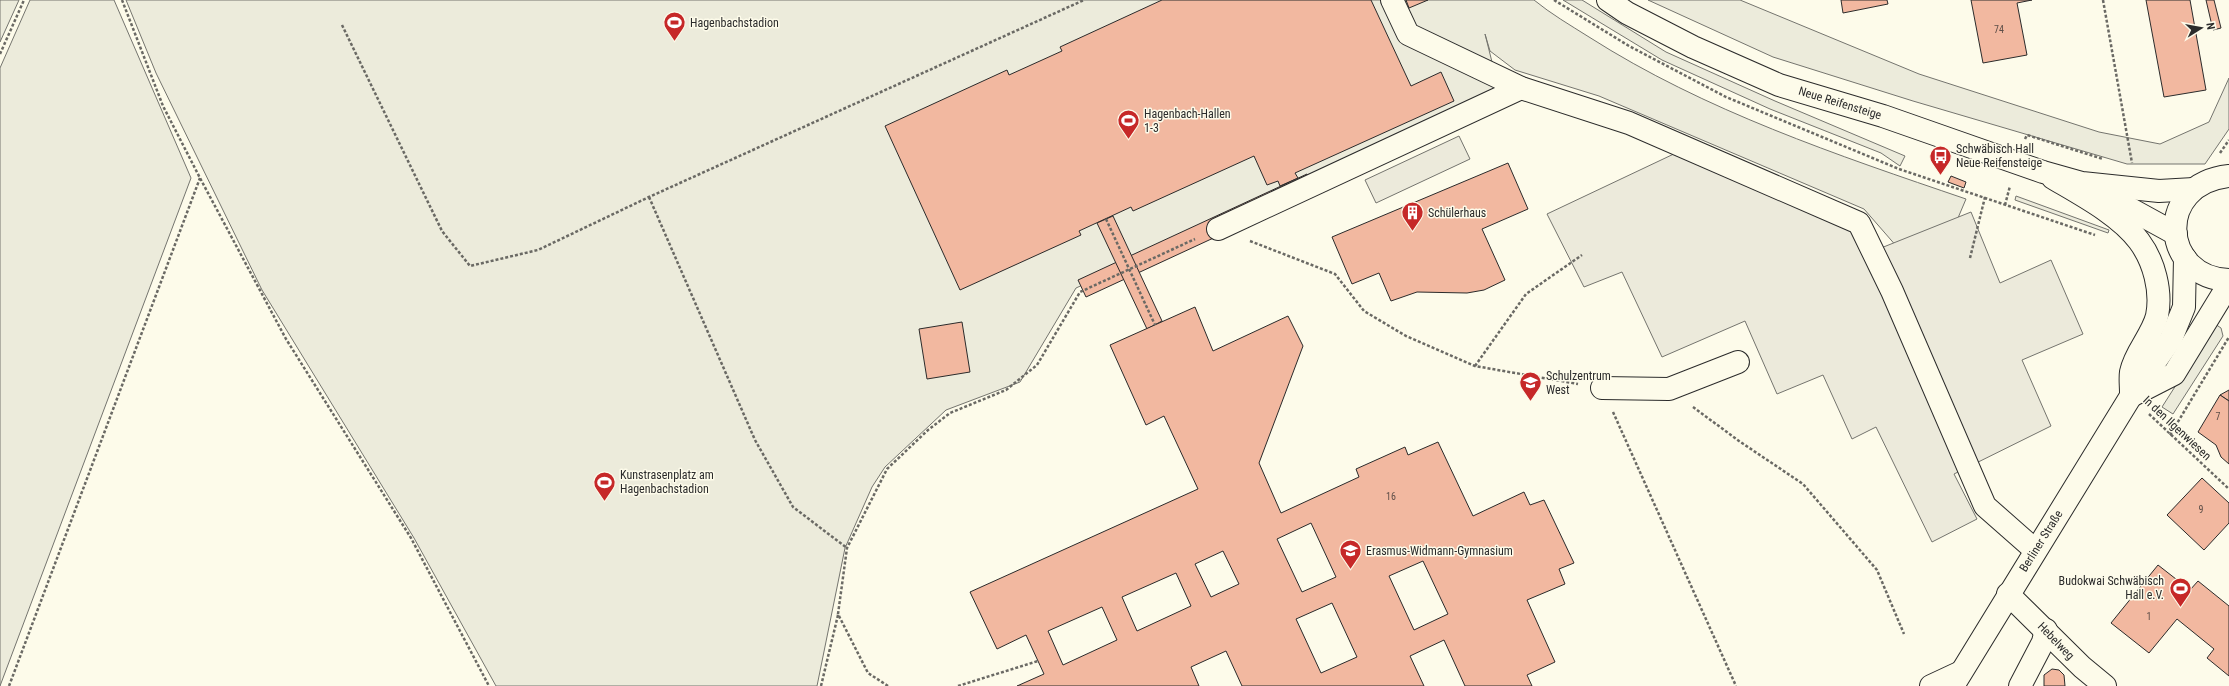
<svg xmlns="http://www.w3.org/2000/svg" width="2229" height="686" font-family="'Roboto Condensed',sans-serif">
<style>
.green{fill:#ecebdb;stroke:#74746e}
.parking{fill:#eceadb;stroke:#74746e}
.building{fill:#f2b8a0;stroke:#2b2b2b;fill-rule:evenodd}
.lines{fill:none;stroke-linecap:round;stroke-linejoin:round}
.minor-casing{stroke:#2b2b2b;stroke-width:24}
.major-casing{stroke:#2b2b2b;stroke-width:24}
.path{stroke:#6a6964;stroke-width:2.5;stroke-dasharray:3 2;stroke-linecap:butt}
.minor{stroke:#fdfbea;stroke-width:22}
.major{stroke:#fdfbea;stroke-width:22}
.labels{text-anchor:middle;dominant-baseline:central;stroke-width:3;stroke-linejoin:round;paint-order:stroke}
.number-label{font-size:10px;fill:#5d4e48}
.poi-label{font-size:12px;fill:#2b2b2b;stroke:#fdfbea;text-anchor:start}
.street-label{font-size:12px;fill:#2b2b2b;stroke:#fdfbea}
</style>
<rect width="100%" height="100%" fill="#fdfbea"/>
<!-- green -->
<g class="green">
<path d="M 0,0 L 19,0 L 0,42 Z"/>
<path d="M 30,0 L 114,0 L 191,178 L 0,686 L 0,68 Z"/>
<path d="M 126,0 L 1534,0 C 1551,14 1570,25 1589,37 C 1705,111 1837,155 1966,199 L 1955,225 L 1898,248 L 1864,209 L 1599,96 L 1515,70 L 1490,51 L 1485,34 L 1499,90 L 1480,105 L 1076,288 L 1020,382 L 946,410 L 885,467 L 872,487 L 845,548 L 817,686 L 496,686 L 414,538 L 262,290 L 156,73 Z"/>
<path d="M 1563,0 L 1582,0 L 1666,52 L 1775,101 L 1905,156 L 1900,166 L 1881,153 L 1770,109 L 1662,60 Z"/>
<path d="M 1648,0 L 1740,0 L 1919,74 L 2099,132 L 2160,144 L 2209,122 L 2229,78 L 2229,129 L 2205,164 L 2127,164 L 1913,101 L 1773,57 Z"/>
<path d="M 2016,196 L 2109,230 L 2108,233 L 2015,200 Z"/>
<path d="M 2215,324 L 2221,328 L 2223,336 L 2173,414 L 2162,407 Z"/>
</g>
<!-- parking -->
<g class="parking">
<path d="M 1459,136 L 1470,159 L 1376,203 L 1365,180 Z"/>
<path d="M 1697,143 L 1854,220 L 1871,252 L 1971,212 L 2000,283 L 2051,260 L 2083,334 L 2022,360 L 2051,426 L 1954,474 L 1977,519 L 1932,542 L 1876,427 L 1852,439 L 1823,375 L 1777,394 L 1745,321 L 1662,357 L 1622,272 L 1584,287 L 1547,214 Z"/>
</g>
<!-- building -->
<g class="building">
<path d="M 1162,0 L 1371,0 L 1411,86 L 1441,72 L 1454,101 L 1295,173 L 1298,178 L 1280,186 L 1278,181 L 1267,185 L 1254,156 L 1133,211 L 1131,207 L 1079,231 L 1081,235 L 960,290 L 885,126 L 1007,70 L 1009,75 L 1062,51 L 1060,47 Z"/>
<path d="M 1406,0 L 1428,0 L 1409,8 Z"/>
<path d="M 1841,0 L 1887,0 L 1888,4 L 1843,13 Z"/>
<path d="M 1971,0 L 2032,0 L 2017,3 L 2027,55 L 1983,63 Z"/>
<path d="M 2146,0 L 2190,0 L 2206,90 L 2164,97 Z"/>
<path d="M 2206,0 L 2214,0 L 2221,28 L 2213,30 Z"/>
<path d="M 1508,163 L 1528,209 L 1482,229 L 1505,280 L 1484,290 L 1467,293 L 1417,292 L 1391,301 L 1379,273 L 1352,284 L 1332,237 Z"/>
<path d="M 1307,174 L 1315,191 L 1086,297 L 1078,280 Z"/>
<path d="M 1951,176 L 1966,182 L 1964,188 L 1948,182 Z"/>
<path d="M 1113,216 L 1162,321 L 1147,329 L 1097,223 Z"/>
<path d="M 1195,307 L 1213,351 L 1288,316 L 1303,346 L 1259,463 L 1281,513 L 1359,477 L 1356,469 L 1405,447 L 1408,455 L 1438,442 L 1473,516 L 1524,492 L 1530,505 L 1544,500 L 1574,563 L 1559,569 L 1565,584 L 1527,600 L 1555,662 L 1527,675 L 1532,686 L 1465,686 L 1444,640 L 1410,656 L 1424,686 L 1242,686 L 1226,651 L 1191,667 L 1199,686 L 1017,686 L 1044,674 L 1026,635 L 997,649 L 970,592 L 1198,489 L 1164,416 L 1146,425 L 1110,345 ZM 1311,523 L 1336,577 L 1302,592 L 1277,539 ZM 1223,551 L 1239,584 L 1211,597 L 1195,564 ZM 1423,561 L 1448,614 L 1414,630 L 1389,576 ZM 1176,573 L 1191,606 L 1137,631 L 1122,597 ZM 1332,603 L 1357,657 L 1321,673 L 1296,619 ZM 1102,607 L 1117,640 L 1063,665 L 1048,631 Z"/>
<path d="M 962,322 L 970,372 L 927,379 L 919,329 Z"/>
<path d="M 2229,390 L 2229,401 L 2220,395 Z"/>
<path d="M 2220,395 L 2229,401 L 2229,464 L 2221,457 L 2216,445 L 2198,432 Z"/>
<path d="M 2202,478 L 2229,503 L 2229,523 L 2204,550 L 2167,515 Z"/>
<path d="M 2158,565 L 2190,590 L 2198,581 L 2229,606 L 2229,676 L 2207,658 L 2214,649 L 2177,619 L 2149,653 L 2111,623 Z"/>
<path d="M 2052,669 L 2059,670 L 2064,675 L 2065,686 L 2044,686 L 2044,675 Z"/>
</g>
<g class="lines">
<defs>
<g id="minor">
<path d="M 1392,0 L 1408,34 L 1521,88 L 1629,123 L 1859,223 L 1892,291 L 1985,506 L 2035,550"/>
<path d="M 2053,178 C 2080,194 2120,215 2139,241 C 2154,261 2162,291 2157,316 C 2152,336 2135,352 2131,372 C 2130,378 2131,386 2131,393"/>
<path d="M 1218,229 L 1521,88"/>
<path d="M 1602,388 L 1669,389 L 1738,362"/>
<path d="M 2133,395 L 2174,374 L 2229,284"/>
<path d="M 2008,594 L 2082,667 L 2105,686"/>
<path d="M 1931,686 L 1961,672"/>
<path d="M 1953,686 L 2131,396 L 2171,339 L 2184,307 L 2185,258"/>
<path d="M 2020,686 L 2043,642 L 2046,630"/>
</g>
<g id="major">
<path d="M 1608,0 L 1627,13 L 1693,47 L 1779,85 L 1883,116 L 2043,172 L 2082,183 L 2159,191 L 2194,189"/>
<path d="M 2229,176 C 2154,184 2161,278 2229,280"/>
<path d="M 2094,189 L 2176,234"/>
</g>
</defs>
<!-- minor casing -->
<use href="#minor" class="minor-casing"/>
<!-- major casing -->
<use href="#major" class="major-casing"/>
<!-- path -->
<g class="path">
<path d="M 122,0 L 163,106 L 200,178 L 286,339 L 411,538 L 489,686"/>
<path d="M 1554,0 L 1629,46 L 1726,97 L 1899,169 L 2095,235"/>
<path d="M 2103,0 L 2132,163"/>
<path d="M 342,25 L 442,231 L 470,266 L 538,250 L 649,197 L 1084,0"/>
<path d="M 0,54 L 24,0"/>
<path d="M 2025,139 L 2027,135 L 2103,159"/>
<path d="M 2220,153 L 2229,140"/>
<path d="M 649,197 L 755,440 L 793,507 L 847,548"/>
<path d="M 2005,205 L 2010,186"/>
<path d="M 1106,219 L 1155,325"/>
<path d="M 1250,241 L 1335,274 L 1364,311 L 1406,336 L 1475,366 L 1578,384"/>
<path d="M 1970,258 L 1985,197"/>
<path d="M 1475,366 L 1526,294 L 1582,255"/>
<path d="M 1693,407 L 1739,441 L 1803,484 L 1877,570 L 1904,634"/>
<path d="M 1613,412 L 1736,686"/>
<path d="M 2149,414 L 2229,489"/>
<path d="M 2170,435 L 2229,337"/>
<path d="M 9,686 L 200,178"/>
<path d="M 821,686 L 838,615"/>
<path d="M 888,686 L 868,673 L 838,614 L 847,548 L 887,469 L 928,430 L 950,413 L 1006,390 L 1037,365 L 1080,292 L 1195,239"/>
<path d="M 958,686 L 1038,661"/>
</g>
<!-- minor -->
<use href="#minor" class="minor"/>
<!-- major -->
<use href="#major" class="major"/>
</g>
<!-- icons -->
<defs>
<symbol id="stadium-pin" viewBox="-11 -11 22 30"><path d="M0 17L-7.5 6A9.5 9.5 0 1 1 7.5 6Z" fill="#c62828" stroke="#fdfbea"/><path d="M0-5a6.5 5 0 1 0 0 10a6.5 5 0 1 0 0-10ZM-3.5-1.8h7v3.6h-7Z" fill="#fff"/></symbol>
<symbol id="bus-pin" viewBox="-11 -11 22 30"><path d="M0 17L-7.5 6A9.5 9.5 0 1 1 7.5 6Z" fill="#c62828" stroke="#fdfbea"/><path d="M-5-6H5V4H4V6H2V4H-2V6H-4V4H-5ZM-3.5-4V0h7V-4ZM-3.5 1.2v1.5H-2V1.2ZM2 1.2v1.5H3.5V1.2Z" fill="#fff"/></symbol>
<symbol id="building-pin" viewBox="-11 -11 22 30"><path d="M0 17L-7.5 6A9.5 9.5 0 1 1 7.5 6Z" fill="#c62828" stroke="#fdfbea"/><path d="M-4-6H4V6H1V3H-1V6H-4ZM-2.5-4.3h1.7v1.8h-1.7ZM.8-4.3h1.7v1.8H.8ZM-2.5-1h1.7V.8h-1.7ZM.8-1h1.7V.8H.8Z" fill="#fff"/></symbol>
<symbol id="school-pin" viewBox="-11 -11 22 30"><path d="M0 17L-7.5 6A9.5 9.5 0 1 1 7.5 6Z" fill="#c62828" stroke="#fdfbea"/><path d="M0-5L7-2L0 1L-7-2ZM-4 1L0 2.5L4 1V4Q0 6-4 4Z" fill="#fff"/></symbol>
</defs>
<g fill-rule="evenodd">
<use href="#stadium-pin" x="662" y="10" width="25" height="34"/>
<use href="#stadium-pin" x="1116" y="108" width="25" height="34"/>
<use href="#bus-pin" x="1928" y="144" width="25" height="34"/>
<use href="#building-pin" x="1400" y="200" width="25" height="34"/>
<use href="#school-pin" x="1518" y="370" width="25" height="34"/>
<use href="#stadium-pin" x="592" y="470" width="25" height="34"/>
<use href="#school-pin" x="1338" y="538" width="25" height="34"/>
<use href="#stadium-pin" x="2168" y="576" width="25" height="34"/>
</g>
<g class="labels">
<!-- number labels -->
<g class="number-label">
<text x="1999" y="29">74</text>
<text x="2218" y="416">7</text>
<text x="1391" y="496">16</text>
<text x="2201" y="509">9</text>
<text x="2149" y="616">1</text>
</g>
<!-- poi labels -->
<g class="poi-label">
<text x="690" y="23">Hagenbachstadion</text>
<text x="1144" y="114">Hagenbach-Hallen<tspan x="1144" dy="14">1-3</tspan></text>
<text x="1956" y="149">Schwäbisch Hall<tspan x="1956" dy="14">Neue Reifensteige</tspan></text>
<text x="1428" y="213">Schülerhaus</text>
<text x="1546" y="376">Schulzentrum<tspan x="1546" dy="14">West</tspan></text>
<text x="620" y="475">Kunstrasenplatz am<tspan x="620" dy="14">Hagenbachstadion</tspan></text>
<text x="1366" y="551">Erasmus-Widmann-Gymnasium</text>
<text x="2164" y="581" text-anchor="end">Budokwai Schwäbisch<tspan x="2164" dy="14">Hall e.V.</tspan></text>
</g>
<!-- street labels -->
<g class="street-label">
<text transform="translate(1840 103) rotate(17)">Neue Reifensteige</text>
<text transform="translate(2177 428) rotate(43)">In den Ilgenwiesen</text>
<text transform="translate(2041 541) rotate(-58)">Berliner Straße</text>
<text transform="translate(2056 641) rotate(46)">Hebelweg</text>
</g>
</g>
<!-- north arrow -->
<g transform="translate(2201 28) rotate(79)" stroke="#fdfbea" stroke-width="3" paint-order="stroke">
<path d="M0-3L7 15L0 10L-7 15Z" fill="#2b2b2b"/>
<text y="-6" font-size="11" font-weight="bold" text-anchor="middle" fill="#2b2b2b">N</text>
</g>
</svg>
